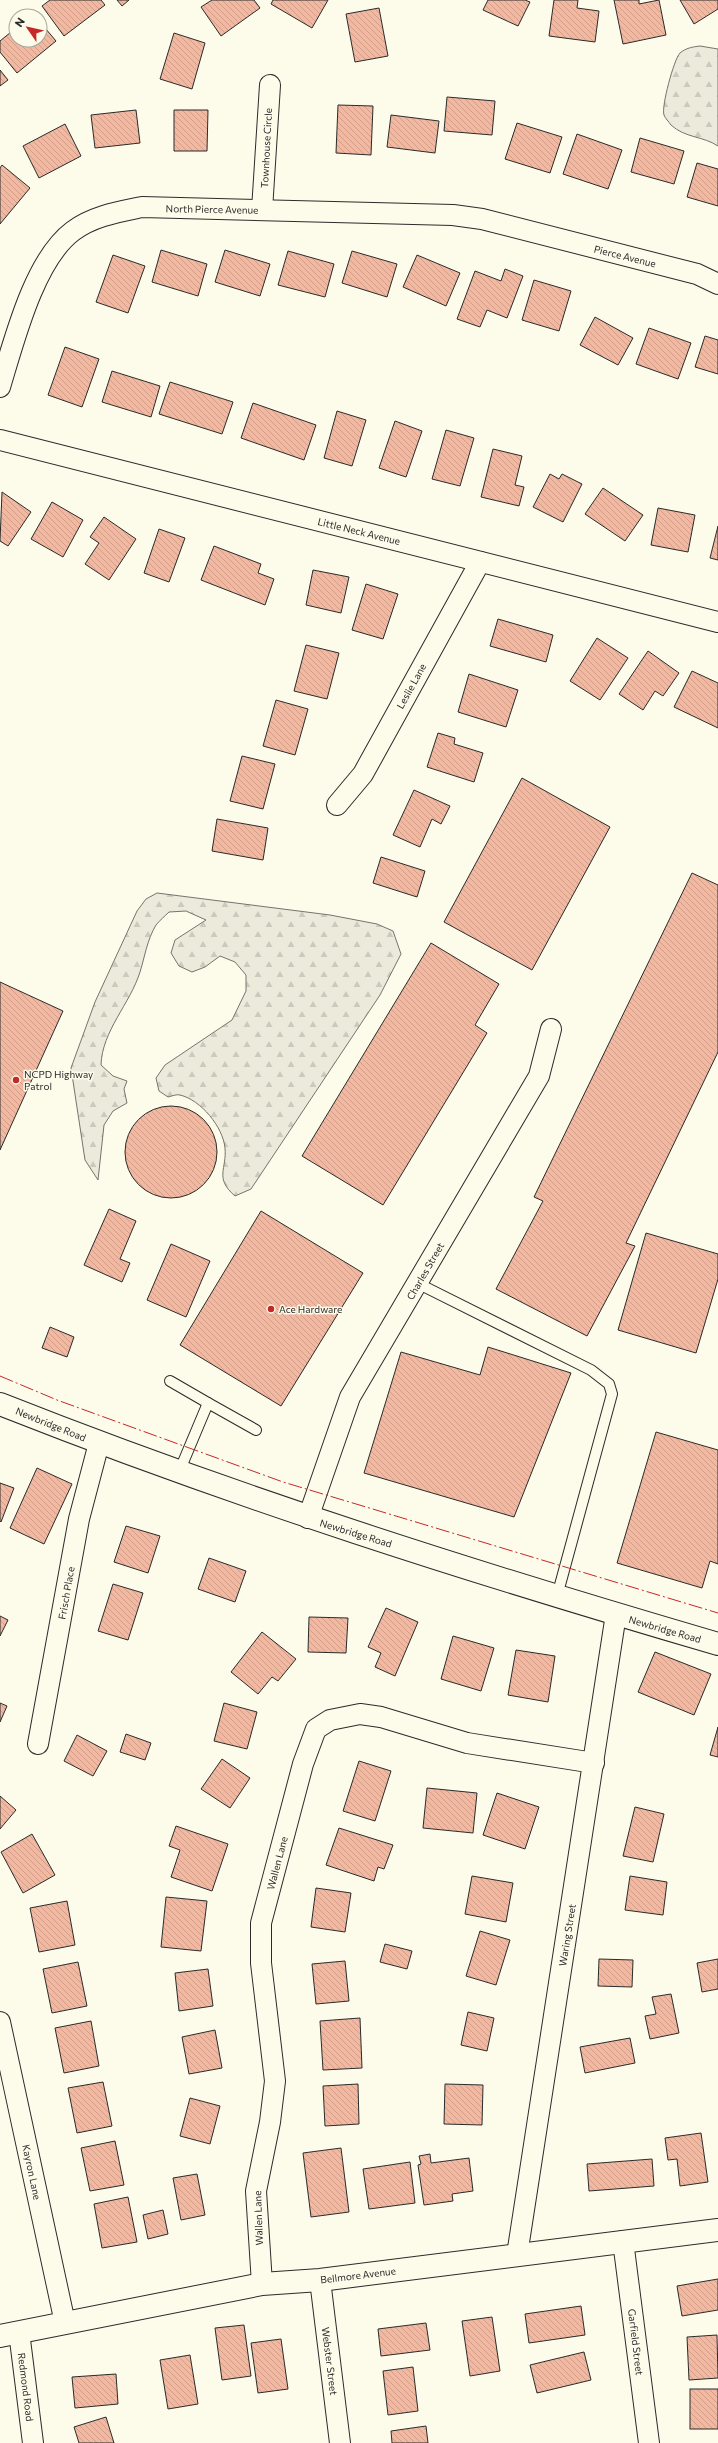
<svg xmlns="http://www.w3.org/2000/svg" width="718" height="2443" font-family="Commissioner,sans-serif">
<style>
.forest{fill:url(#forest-firs);stroke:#74746e}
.building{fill:url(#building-back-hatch);stroke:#2b2b2b}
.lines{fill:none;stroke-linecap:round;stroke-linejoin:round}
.service-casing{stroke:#2b2b2b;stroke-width:12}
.minor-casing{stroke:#2b2b2b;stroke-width:22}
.secondary-casing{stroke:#2b2b2b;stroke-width:24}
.primary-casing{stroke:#2b2b2b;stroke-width:24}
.service{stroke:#fdfbea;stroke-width:10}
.minor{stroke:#fdfbea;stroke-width:20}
.secondary{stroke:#fdfbea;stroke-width:22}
.primary{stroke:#fdfbea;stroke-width:22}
.power{stroke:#c62828;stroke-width:1;stroke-dasharray:14 3 2 3;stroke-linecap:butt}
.poi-dot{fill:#c62828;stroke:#fdfbea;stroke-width:1.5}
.labels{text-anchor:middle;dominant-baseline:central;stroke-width:3;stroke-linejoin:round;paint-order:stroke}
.street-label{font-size:10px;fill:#2b2b2b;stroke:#fdfbea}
.poi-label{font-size:10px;fill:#2b2b2b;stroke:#fdfbea;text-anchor:start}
</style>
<defs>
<pattern id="forest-firs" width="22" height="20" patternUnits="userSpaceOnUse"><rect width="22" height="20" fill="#ecebdb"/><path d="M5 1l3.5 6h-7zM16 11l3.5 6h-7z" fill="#cbcabc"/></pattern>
<pattern id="building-back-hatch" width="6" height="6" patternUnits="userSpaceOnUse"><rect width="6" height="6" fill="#f2b8a0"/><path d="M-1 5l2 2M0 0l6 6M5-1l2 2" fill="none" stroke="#d09e8a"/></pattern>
</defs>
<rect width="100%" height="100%" fill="#fdfbea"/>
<!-- forest -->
<g class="forest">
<path d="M 700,46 L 718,49 L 718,146 C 703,136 685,138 671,125 C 669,122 665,118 664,115 C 661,107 674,59 680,53 C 686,48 692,47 700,46 Z"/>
<path d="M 157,893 L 330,915 L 377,924 L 393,931 L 401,954 L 380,995 L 251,1189 L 235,1196 C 214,1178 227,1169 225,1148 C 223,1127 201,1100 180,1095 C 177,1094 172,1096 168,1097 L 159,1091 L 156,1078 L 165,1065 L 232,1020 L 246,991 L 246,975 L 235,962 L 220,956 L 205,967 L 192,972 L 179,966 L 171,953 L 175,940 L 206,920 L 186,911 L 169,912 C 165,916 160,920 156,925 C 147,940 145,956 140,972 C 130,1004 102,1031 101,1065 L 113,1076 L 127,1081 L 124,1089 L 127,1103 L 113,1111 L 104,1125 L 98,1180 L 85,1160 L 71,1068 L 95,1002 L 137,911 L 146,899 Z"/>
</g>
<!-- building -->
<g class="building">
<path d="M 50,0 L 101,0 L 105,5 L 64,36 L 42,6 Z"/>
<path d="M 117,0 L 129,0 L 122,6 Z"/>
<path d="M 212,0 L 254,0 L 260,8 L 221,36 L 201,7 Z"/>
<path d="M 273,0 L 328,0 L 312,28 L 271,4 Z"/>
<path d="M 488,0 L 525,0 L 530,2 L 518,26 L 483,10 Z"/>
<path d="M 554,0 L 578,0 L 577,8 L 599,11 L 595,42 L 549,36 Z"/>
<path d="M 614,0 L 639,0 L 639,4 L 659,0 L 666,35 L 623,44 Z"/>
<path d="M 680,0 L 718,0 L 718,9 L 694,24 Z"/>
<path d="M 379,8 L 388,56 L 355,62 L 346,14 Z"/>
<path d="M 40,22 L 56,41 L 17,73 L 0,52 L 0,41 L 16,28 L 16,40 L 40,40 Z"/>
<path d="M 174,33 L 205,43 L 192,89 L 160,79 Z"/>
<path d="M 0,70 L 8,80 L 0,86 Z"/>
<path d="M 447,97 L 495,101 L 492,135 L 444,131 Z"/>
<path d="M 338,105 L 373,106 L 371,155 L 336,153 Z"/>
<path d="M 136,110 L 140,143 L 95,148 L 91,115 Z"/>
<path d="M 174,110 L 208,110 L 207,151 L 174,151 Z"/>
<path d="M 391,115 L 439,121 L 435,153 L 387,147 Z"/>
<path d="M 517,123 L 562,137 L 550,173 L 505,159 Z"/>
<path d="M 65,124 L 81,156 L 39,178 L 23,146 Z"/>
<path d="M 577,134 L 622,150 L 608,189 L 563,174 Z"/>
<path d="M 640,138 L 684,151 L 674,184 L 631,172 Z"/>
<path d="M 697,163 L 718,169 L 718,206 L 687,197 Z"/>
<path d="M 2,165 L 30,188 L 0,224 L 0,168 Z"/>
<path d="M 161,250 L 207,264 L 198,296 L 152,282 Z"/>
<path d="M 225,250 L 270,264 L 260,296 L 215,282 Z"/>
<path d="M 288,251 L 334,264 L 325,297 L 278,285 Z"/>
<path d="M 352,251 L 397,264 L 387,297 L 342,283 Z"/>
<path d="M 113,255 L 145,266 L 128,313 L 96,302 Z"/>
<path d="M 417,255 L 460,273 L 446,306 L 403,287 Z"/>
<path d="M 505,269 L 523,276 L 507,318 L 487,310 L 480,327 L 457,319 L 475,271 L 501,281 Z"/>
<path d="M 534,280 L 571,291 L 559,331 L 522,320 Z"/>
<path d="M 595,317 L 633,338 L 618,365 L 580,345 Z"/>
<path d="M 649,328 L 691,343 L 678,379 L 636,364 Z"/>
<path d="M 705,336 L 718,340 L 718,374 L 695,367 Z"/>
<path d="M 65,347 L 99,359 L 82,407 L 48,395 Z"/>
<path d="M 112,371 L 160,386 L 151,417 L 102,402 Z"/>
<path d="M 170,382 L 233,402 L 222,434 L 159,414 Z"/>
<path d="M 253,403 L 316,425 L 304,460 L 241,438 Z"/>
<path d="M 337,411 L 366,420 L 352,466 L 324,458 Z"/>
<path d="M 395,421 L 422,431 L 406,477 L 379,468 Z"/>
<path d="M 446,430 L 474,438 L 460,486 L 432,479 Z"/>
<path d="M 493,449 L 522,456 L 515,485 L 524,487 L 519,506 L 481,497 Z"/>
<path d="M 550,474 L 559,479 L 562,474 L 582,484 L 563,522 L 533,507 Z"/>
<path d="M 603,488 L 643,515 L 625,541 L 585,514 Z"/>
<path d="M 2,492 L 31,512 L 8,546 L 0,541 Z"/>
<path d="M 52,502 L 83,520 L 63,557 L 31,539 Z"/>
<path d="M 658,508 L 695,515 L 688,552 L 651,545 Z"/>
<path d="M 104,517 L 136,539 L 109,580 L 85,564 L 99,543 L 90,537 Z"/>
<path d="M 718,526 L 718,560 L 710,558 Z"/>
<path d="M 159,529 L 185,538 L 169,582 L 144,573 Z"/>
<path d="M 214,546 L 261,564 L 258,573 L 274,579 L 265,605 L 201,580 Z"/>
<path d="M 313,570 L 349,577 L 341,613 L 306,605 Z"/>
<path d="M 366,584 L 398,594 L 383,639 L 352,630 Z"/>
<path d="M 498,619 L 553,635 L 546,662 L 490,646 Z"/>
<path d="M 597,638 L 628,658 L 600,700 L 570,681 Z"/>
<path d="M 306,645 L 339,653 L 327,699 L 294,691 Z"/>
<path d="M 648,651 L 679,673 L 663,696 L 655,691 L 643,710 L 619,694 Z"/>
<path d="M 692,671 L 718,683 L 718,728 L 674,707 Z"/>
<path d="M 469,674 L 518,690 L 506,727 L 458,712 Z"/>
<path d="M 276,700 L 308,709 L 295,755 L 263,746 Z"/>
<path d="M 438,733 L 455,738 L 454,744 L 483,753 L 474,782 L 427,767 Z"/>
<path d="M 242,756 L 275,764 L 263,809 L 230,801 Z"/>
<path d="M 522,778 L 610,827 L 532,970 L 444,922 Z"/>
<path d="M 414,790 L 450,806 L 441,824 L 432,819 L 420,847 L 393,835 Z"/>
<path d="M 217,819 L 268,828 L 263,860 L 212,851 Z"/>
<path d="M 381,857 L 425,871 L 417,897 L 373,883 Z"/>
<path d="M 692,873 L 718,885 L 718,1052 L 626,1243 L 635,1246 L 587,1336 L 496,1289 L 543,1201 L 534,1197 Z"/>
<path d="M 431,943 L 499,984 L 475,1025 L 487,1033 L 383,1205 L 302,1156 Z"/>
<path d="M 0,982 L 63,1011 L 0,1150 Z"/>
<circle cx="171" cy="1152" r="46"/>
<path d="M 109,1209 L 136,1221 L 120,1259 L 130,1263 L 122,1282 L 84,1265 Z"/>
<path d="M 261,1211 L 363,1273 L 281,1406 L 180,1345 Z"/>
<path d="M 646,1233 L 718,1254 L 718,1279 L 696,1353 L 618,1330 Z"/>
<path d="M 171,1244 L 210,1261 L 186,1317 L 147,1300 Z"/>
<path d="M 50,1327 L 74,1337 L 67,1357 L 42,1348 Z"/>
<path d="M 488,1347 L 571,1373 L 514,1517 L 364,1473 L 401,1352 L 480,1375 Z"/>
<path d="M 656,1432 L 718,1450 L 718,1564 L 710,1561 L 702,1588 L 617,1563 Z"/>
<path d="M 37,1468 L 72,1484 L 44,1544 L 10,1528 Z"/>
<path d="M 0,1483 L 14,1488 L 1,1522 L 0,1521 Z"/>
<path d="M 126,1526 L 160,1536 L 148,1573 L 114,1562 Z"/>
<path d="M 209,1558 L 246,1571 L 235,1602 L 198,1589 Z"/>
<path d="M 113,1584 L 143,1593 L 128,1640 L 98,1631 Z"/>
<path d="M 386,1608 L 418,1622 L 395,1676 L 375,1667 L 381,1653 L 368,1647 Z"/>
<path d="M 0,1616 L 8,1620 L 0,1636 Z"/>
<path d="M 309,1617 L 348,1618 L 346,1653 L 308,1652 Z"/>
<path d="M 262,1632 L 296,1659 L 278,1681 L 272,1677 L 258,1694 L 231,1672 Z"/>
<path d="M 453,1636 L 494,1648 L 481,1691 L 441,1679 Z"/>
<path d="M 516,1650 L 555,1656 L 548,1702 L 508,1695 Z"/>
<path d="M 655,1652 L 711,1674 L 694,1715 L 638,1692 Z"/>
<path d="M 0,1703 L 7,1706 L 0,1722 Z"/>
<path d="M 224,1703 L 257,1712 L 247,1749 L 214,1741 Z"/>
<path d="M 718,1727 L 718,1757 L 710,1755 Z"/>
<path d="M 126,1734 L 151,1743 L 145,1760 L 120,1752 Z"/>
<path d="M 77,1735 L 107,1751 L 93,1776 L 64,1761 Z"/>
<path d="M 222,1759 L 250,1778 L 230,1808 L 201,1789 Z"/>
<path d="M 359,1761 L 391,1771 L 375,1821 L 343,1811 Z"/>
<path d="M 427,1788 L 477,1793 L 473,1833 L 423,1828 Z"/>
<path d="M 497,1793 L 539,1807 L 525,1849 L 483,1835 Z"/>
<path d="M 0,1796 L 16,1810 L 0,1829 Z"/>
<path d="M 635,1807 L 664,1814 L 653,1862 L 623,1856 Z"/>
<path d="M 176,1826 L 228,1844 L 212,1891 L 171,1877 L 180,1850 L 169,1846 Z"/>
<path d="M 339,1828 L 393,1845 L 384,1869 L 378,1867 L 374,1881 L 326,1865 Z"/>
<path d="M 32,1834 L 55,1875 L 23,1893 L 1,1852 Z"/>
<path d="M 472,1876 L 513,1883 L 506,1922 L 465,1914 Z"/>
<path d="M 630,1876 L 667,1882 L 663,1915 L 625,1910 Z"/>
<path d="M 316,1888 L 351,1893 L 345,1932 L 311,1927 Z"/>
<path d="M 166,1897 L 207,1901 L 201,1951 L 161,1947 Z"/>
<path d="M 67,1901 L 75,1945 L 39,1952 L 30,1908 Z"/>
<path d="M 480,1931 L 510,1940 L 496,1985 L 466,1976 Z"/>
<path d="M 385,1944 L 412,1951 L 407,1969 L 380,1962 Z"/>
<path d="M 599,1959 L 633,1960 L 632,1987 L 598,1986 Z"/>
<path d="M 718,1959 L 718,1989 L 702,1992 L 697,1963 Z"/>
<path d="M 345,1961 L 349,2001 L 316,2004 L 312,1964 Z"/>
<path d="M 78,1962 L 87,2006 L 52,2013 L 43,1969 Z"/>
<path d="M 208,1969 L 213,2006 L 179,2011 L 175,1973 Z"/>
<path d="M 671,1994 L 679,2033 L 650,2039 L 645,2016 L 656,2014 L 652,1997 Z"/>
<path d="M 468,2012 L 494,2018 L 487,2051 L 461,2045 Z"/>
<path d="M 360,2018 L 362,2068 L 323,2070 L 320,2021 Z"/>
<path d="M 91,2021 L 99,2066 L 64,2073 L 55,2028 Z"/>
<path d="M 215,2030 L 222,2068 L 189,2074 L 182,2037 Z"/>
<path d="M 630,2038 L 635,2063 L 585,2073 L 580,2047 Z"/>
<path d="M 103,2082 L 112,2126 L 77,2133 L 68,2088 Z"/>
<path d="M 358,2084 L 359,2124 L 325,2126 L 323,2086 Z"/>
<path d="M 445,2084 L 483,2085 L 482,2125 L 444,2124 Z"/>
<path d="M 190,2098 L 220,2106 L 210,2144 L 180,2136 Z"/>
<path d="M 701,2133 L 708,2182 L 680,2186 L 677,2159 L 668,2160 L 665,2138 Z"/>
<path d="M 115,2141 L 124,2185 L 90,2191 L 81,2148 Z"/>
<path d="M 341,2148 L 349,2212 L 311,2217 L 303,2153 Z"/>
<path d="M 430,2154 L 431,2163 L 469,2158 L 473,2191 L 452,2194 L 453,2201 L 424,2205 L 418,2165 L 421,2164 L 419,2156 Z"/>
<path d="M 652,2159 L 654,2186 L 589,2191 L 587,2164 Z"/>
<path d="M 410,2162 L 415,2203 L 369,2209 L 363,2169 Z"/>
<path d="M 197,2174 L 205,2215 L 181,2220 L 173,2178 Z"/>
<path d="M 128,2197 L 137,2242 L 102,2248 L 94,2204 Z"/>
<path d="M 163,2210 L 168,2234 L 148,2239 L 143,2215 Z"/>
<path d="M 718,2279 L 718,2310 L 682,2316 L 677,2286 Z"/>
<path d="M 581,2306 L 585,2335 L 529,2343 L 525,2314 Z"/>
<path d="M 492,2317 L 500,2371 L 470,2376 L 462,2321 Z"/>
<path d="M 426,2323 L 430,2350 L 381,2356 L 378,2329 Z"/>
<path d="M 244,2325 L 251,2376 L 222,2380 L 215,2328 Z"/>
<path d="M 717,2335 L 718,2378 L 689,2380 L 687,2337 Z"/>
<path d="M 281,2339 L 288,2389 L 258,2393 L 251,2343 Z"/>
<path d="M 584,2352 L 591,2380 L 537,2393 L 530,2365 Z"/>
<path d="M 190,2355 L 198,2404 L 168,2409 L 160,2360 Z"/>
<path d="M 413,2367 L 418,2411 L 388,2415 L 383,2371 Z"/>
<path d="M 116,2374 L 118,2404 L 75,2408 L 72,2377 Z"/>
<rect x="690" y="2389" width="28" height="40"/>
<path d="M 106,2417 L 114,2443 L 79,2443 L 74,2427 Z"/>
<path d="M 426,2426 L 428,2443 L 392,2443 L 391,2431 Z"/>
</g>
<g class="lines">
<defs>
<g id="service">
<path d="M 417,1283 L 591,1370 L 609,1384 L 612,1394 L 557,1596"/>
<path d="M 170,1381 L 208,1403"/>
<path d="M 179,1472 L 208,1403 L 256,1430"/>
</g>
<g id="minor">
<path d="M 262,210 L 270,85"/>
<path d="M 0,387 C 14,341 34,260 73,231 C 93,216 118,212 142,207 L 453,215 L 482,219 L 697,274 L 718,284"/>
<path d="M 0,440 L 718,622"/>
<path d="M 337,805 L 363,774 L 480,562"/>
<path d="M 308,1518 L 350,1397 L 539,1076 L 551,1029"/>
<path d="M 38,1744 L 79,1519 L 99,1443"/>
<path d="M 0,2022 L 65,2323"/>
<path d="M 623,2241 L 649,2443"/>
<path d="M 517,2255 L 616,1614"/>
<path d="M 320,2280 L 340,2443"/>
<path d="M 262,2284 L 256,2191 L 270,2122 L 275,2081 L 261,1963 L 261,1923 L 303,1764 L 316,1729 L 330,1720 L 360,1714 L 381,1717 L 467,1743 L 594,1763"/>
<path d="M 19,2332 L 33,2443"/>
</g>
<path id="secondary" d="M 0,2336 L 262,2284 L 320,2280 L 718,2230"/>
<path id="primary" d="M 0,1404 C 235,1497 475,1573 718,1644"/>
</defs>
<!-- service casing -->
<use href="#service" class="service-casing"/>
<!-- minor casing -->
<use href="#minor" class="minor-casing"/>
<!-- secondary casing -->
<use href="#secondary" class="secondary-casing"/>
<!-- primary casing -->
<use href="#primary" class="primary-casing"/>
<!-- service -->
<use href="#service" class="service"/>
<!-- minor -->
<use href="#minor" class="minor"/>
<!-- secondary -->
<use href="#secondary" class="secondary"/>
<!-- primary -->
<use href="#primary" class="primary"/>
<!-- power -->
<path class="power" d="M 0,1376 L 57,1400 L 283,1482 L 718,1613"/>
</g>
<!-- markers -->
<g class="poi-dot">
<circle cx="16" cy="1080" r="4"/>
<circle cx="271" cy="1309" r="4"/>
</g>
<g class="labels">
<!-- street labels -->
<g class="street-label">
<text transform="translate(266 148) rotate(-87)">Townhouse Circle</text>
<text transform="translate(212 209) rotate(1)">North Pierce Avenue</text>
<text transform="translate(625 256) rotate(14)">Pierce Avenue</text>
<text transform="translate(359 531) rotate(14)">Little Neck Avenue</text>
<text transform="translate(411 686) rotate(-61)">Leslie Lane</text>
<text transform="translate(425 1271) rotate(-60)">Charles Street</text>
<text transform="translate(51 1424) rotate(22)">Newbridge Road</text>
<text transform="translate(356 1533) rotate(17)">Newbridge Road</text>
<text transform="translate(66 1593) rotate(-80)">Frisch Place</text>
<text transform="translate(665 1629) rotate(16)">Newbridge Road</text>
<text transform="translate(277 1863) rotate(-75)">Wallen Lane</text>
<text transform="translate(567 1935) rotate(-81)">Waring Street</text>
<text transform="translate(32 2172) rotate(78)">Kayron Lane</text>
<text transform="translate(258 2218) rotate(-92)">Wallen Lane</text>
<text transform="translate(358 2275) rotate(-7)">Bellmore Avenue</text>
<text transform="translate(636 2342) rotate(83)">Garfield Street</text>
<text transform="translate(330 2361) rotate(83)">Webster Street</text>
<text transform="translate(26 2387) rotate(83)">Redmond Road</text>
</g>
<!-- poi labels -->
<g class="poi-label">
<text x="24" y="1074">NCPD Highway<tspan x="24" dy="12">Patrol</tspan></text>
<text x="279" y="1309">Ace Hardware</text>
</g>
</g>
<!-- north arrow -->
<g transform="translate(28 28) rotate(304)"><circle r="19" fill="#fdfbea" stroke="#a9a89e"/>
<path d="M0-3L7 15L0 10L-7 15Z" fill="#c62828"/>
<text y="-6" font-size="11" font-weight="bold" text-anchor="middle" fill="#2b2b2b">N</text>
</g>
</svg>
